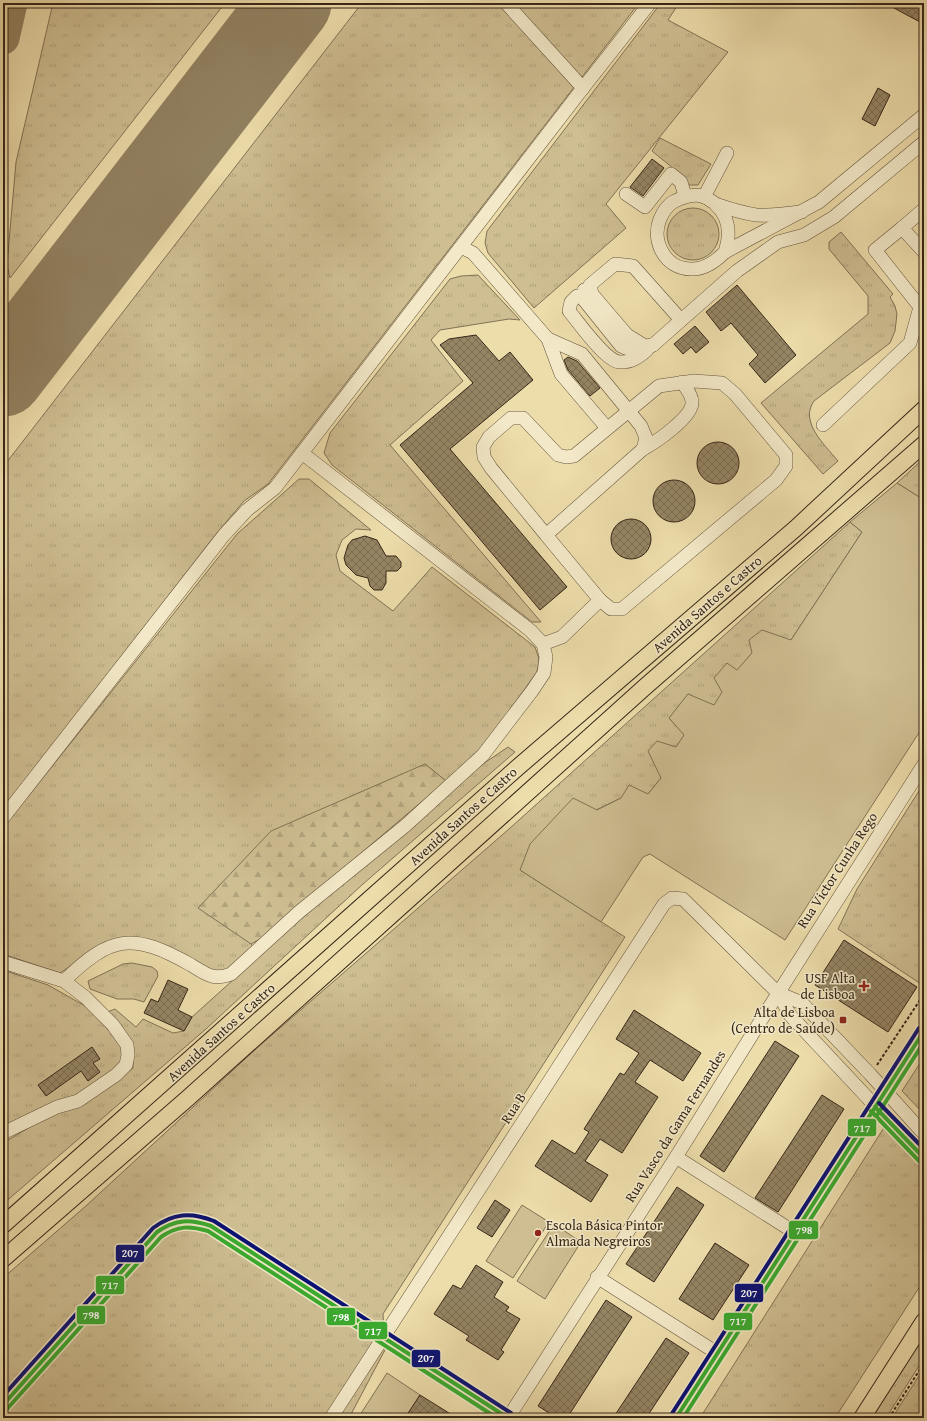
<svg xmlns="http://www.w3.org/2000/svg" width="927" height="1421" font-family="'Gentium Book Plus',serif">
<style>
.grass{fill:url(#grass-tufts);stroke:#827255}
.forest{fill:url(#forest-firs);stroke:#827255}
.park{fill:#cebe92;stroke:#827255}
.lines{fill:none;stroke-linecap:round;stroke-linejoin:round}
.taxiway{stroke:#928262;stroke-width:33}
.runway{stroke:#928262;stroke-width:81}
.building{fill:url(#building-cross-hatch);stroke:#362618}
.minor-casing{stroke:#64543d;stroke-width:14}
.major-casing{stroke:#362618;stroke-width:18}
.path{stroke:#362618;stroke-width:2;stroke-dasharray:3 2;stroke-linecap:butt}
.minor{stroke:#f3e9c8;stroke-width:13}
.major{stroke:#edddab;stroke-width:16}
.bus-1-casing{stroke:#f3e9c8;stroke-width:7}
.bus-2-casing{stroke:#f3e9c8;stroke-width:7}
.bus-3-casing{stroke:#f3e9c8;stroke-width:7}
.bus-1{stroke:#3baa2f;stroke-width:4}
.bus-2{stroke:#3baa2f;stroke-width:4}
.bus-3{stroke:#0a1274;stroke-width:4}
.poi-dot{fill:#8f2418;stroke:#f3e9c8;stroke-width:1.5}
.labels{text-anchor:middle;dominant-baseline:central;stroke-width:3;stroke-linejoin:round;paint-order:stroke}
.street-label{font-size:14px;fill:#362618;stroke:#f3e9c8}
.poi-label{font-size:14px;fill:#362618;stroke:#f3e9c8;text-anchor:end}
.line-badge{stroke:#f3e9c8;stroke-width:1.5}
.badge-label{font-size:11px;text-anchor:middle;font-weight:bold;fill:#fff}
</style>
<defs>
<pattern id="grass-tufts" width="24" height="20" patternUnits="userSpaceOnUse"><rect width="24" height="20" fill="#cebe92"/><path d="M3 7l-1-3M5 7V3M7 7l1-3M15 17l-1-3M17 17v-4M19 17l1-3" fill="none" stroke="#b2a37d"/></pattern>
<pattern id="forest-firs" width="22" height="20" patternUnits="userSpaceOnUse"><rect width="22" height="20" fill="#cebe92"/><path d="M5 1l3.5 6h-7zM16 11l3.5 6h-7z" fill="#b2a37d"/></pattern>
<pattern id="building-cross-hatch" width="8" height="8" patternUnits="userSpaceOnUse"><rect width="8" height="8" fill="#958564"/><path d="M0 0l8 8M0 8l8-8" fill="none" stroke="#7a6d51"/></pattern>
</defs>
<rect width="100%" height="100%" fill="#edddab"/>
<filter id="stains"><feTurbulence type="fractalNoise" baseFrequency=".005" numOctaves="4"/><feColorMatrix values="0 0 0 0 .2 0 0 0 0 .09 0 0 0 0 .02 0 0 0 .5 -.17"/></filter>
<radialGradient id="worn" r=".72"><stop offset=".6" stop-color="#630" stop-opacity="0"/><stop offset="1" stop-color="#630" stop-opacity=".3"/></radialGradient>
<!-- grass -->
<g class="grass">
<path d="M 53,3 L 225,3 L 10,278 L 7,265 L 16,162 Z"/>
<path d="M 362,3 L 639,3 L 268,484 L 244,501 L 216,534 L 3,809 L 3,467 Z"/>
<path d="M 661,3 L 679,3 L 668,20 L 728,52 L 606,204 L 626,228 L 534,308 L 488,253 L 485,243 L 487,231 Z"/>
<path d="M 660,138 L 711,164 L 698,185 L 687,185 L 684,177 L 652,151 Z"/>
<circle cx="693" cy="234" r="26"/>
<path d="M 841,232 L 893,294 L 890,297 L 895,306 L 897,314 L 895,331 L 890,343 L 814,401 C 799,422 825,445 838,461 L 823,474 L 761,403 L 868,314 L 868,296 L 829,249 L 829,242 Z"/>
<path d="M 478,275 L 520,320 L 509,319 L 440,330 L 431,340 L 463,381 L 390,445 L 541,622 L 532,622 L 332,465 L 324,453 L 330,433 L 450,279 L 461,276 Z"/>
<path d="M 924,458 L 924,500 L 897,483 Z"/>
<path d="M 299,479 L 309,479 L 371,530 L 356,529 L 342,540 L 336,555 L 340,571 L 393,611 L 432,567 L 535,647 L 539,659 L 537,672 L 478,754 L 446,781 L 425,764 L 251,944 L 255,949 L 227,971 L 218,973 L 128,940 L 75,963 L 60,973 L 3,954 L 3,828 L 237,534 Z"/>
<path d="M 850,522 L 862,532 L 791,640 L 752,653 L 737,671 L 714,706 L 669,718 L 685,735 L 676,747 L 657,742 L 661,778 L 648,794 L 621,798 L 596,810 L 520,870 L 625,937 L 383,1314 L 385,1350 L 349,1418 L 3,1418 L 3,1278 L 87,1205 L 257,1048 L 509,829 Z"/>
<path d="M 508,747 L 515,752 L 363,884 L 206,1029 L 3,1204 L 3,1143 L 52,1114 L 85,1104 L 133,1068 L 133,1045 L 105,1013 L 115,1009 L 136,1027 L 143,1019 L 173,1033 L 184,1031 L 192,1017 L 294,925 L 480,766 Z"/>
<path d="M 924,783 L 924,986 L 838,929 L 857,889 Z"/>
<path d="M 132,963 L 152,967 L 157,971 L 158,976 L 144,1002 L 134,999 L 117,999 L 90,989 L 88,981 L 123,964 Z"/>
<path d="M 3,970 L 48,985 L 87,1007 L 119,1041 L 123,1052 L 123,1064 L 86,1092 L 3,1128 Z"/>
<path d="M 924,1057 L 924,1114 L 902,1091 Z"/>
<path d="M 885,1126 L 924,1168 L 924,1280 L 835,1418 L 700,1418 Z"/>
<path d="M 924,1336 L 924,1358 L 886,1418 L 872,1418 Z"/>
<path d="M 924,1368 L 924,1408 L 918,1418 L 892,1418 Z"/>
</g>
<!-- forest -->
<path class="forest" d="M 425,764 L 446,781 L 260,939 L 251,944 L 198,908 L 271,831 Z"/>
<!-- park -->
<g class="park">
<path d="M 897,483 L 924,500 L 924,725 L 785,940 L 650,854 L 643,857 L 601,922 L 520,870 L 530,844 L 573,798 L 597,810 L 621,798 L 629,785 L 648,794 L 661,778 L 648,751 L 657,741 L 676,747 L 684,735 L 669,718 L 688,694 L 714,705 L 722,692 L 714,678 L 727,663 L 737,670 L 752,653 L 749,640 L 762,630 L 791,640 L 862,532 L 850,522 Z"/>
<path d="M 522,1205 L 549,1222 L 513,1278 L 486,1261 Z"/>
<path d="M 554,1224 L 581,1242 L 545,1299 L 517,1281 Z"/>
<path d="M 387,1373 L 420,1395 L 405,1418 L 358,1418 Z"/>
</g>
<g class="lines">
<!-- taxiway -->
<path class="taxiway" d="M 3,38 L 11,3"/>
<!-- runway -->
<path class="runway" d="M 3,376 L 291,3"/>
</g>
<!-- building -->
<g class="building">
<path d="M 885,3 L 924,3 L 924,24 L 905,14 Z"/>
<path d="M 878,88 L 890,95 L 875,126 L 862,119 Z"/>
<path d="M 652,159 L 664,168 L 643,196 L 630,187 Z"/>
<path d="M 737,285 L 796,355 L 765,383 L 749,364 L 758,355 L 731,323 L 721,331 L 706,312 Z"/>
<path d="M 695,326 L 709,342 L 696,353 L 691,347 L 683,354 L 674,344 Z"/>
<path d="M 476,335 L 499,361 L 510,352 L 533,380 L 450,449 L 567,587 L 540,610 L 400,445 L 473,383 L 440,345 L 449,339 Z"/>
<path d="M 568,357 L 577,361 L 600,388 L 590,396 L 568,370 L 564,360 Z"/>
<circle cx="718" cy="463" r="21"/>
<circle cx="674" cy="501" r="21"/>
<circle cx="631" cy="539" r="20"/>
<path d="M 365,536 L 377,540 L 386,556 L 396,556 L 401,562 L 401,567 L 397,571 L 386,571 L 386,583 L 382,590 L 374,590 L 370,586 L 368,578 L 356,575 L 346,565 L 344,558 L 348,545 L 352,540 Z"/>
<path d="M 844,940 L 917,987 L 888,1032 L 815,985 Z"/>
<path d="M 168,980 L 188,989 L 178,1010 L 192,1017 L 184,1031 L 144,1013 L 151,999 L 158,1002 Z"/>
<path d="M 634,1010 L 701,1053 L 683,1081 L 650,1060 L 635,1082 L 658,1097 L 622,1153 L 600,1139 L 585,1161 L 608,1175 L 591,1202 L 535,1166 L 552,1140 L 575,1154 L 589,1132 L 584,1129 L 620,1073 L 624,1075 L 639,1053 L 616,1039 Z"/>
<path d="M 775,1041 L 799,1056 L 724,1172 L 700,1156 Z"/>
<path d="M 92,1047 L 100,1059 L 93,1063 L 100,1072 L 88,1081 L 81,1071 L 46,1096 L 38,1085 Z"/>
<path d="M 822,1095 L 844,1109 L 778,1212 L 755,1198 Z"/>
<path d="M 677,1187 L 704,1205 L 654,1282 L 626,1264 Z"/>
<path d="M 495,1200 L 510,1210 L 492,1237 L 477,1228 Z"/>
<path d="M 715,1243 L 749,1265 L 713,1320 L 679,1299 Z"/>
<path d="M 476,1265 L 503,1282 L 494,1297 L 509,1307 L 506,1311 L 520,1319 L 501,1350 L 504,1352 L 498,1360 L 466,1340 L 469,1336 L 434,1314 L 453,1285 L 461,1289 Z"/>
<path d="M 606,1300 L 632,1317 L 567,1418 L 557,1418 L 538,1406 Z"/>
<path d="M 666,1338 L 689,1353 L 646,1418 L 613,1418 Z"/>
<path d="M 420,1395 L 457,1418 L 405,1418 Z"/>
</g>
<g class="lines">
<defs>
<g id="minor">
<path d="M 506,3 L 583,88 L 650,3"/>
<path d="M 626,194 L 645,207 L 671,174 L 681,182 L 685,196"/>
<path d="M 704,197 L 727,153"/>
<path d="M 715,204 C 729,216 731,234 725,252 C 716,261 704,270 691,269 C 665,269 651,241 660,219 C 663,212 667,206 673,202 C 682,197 695,193 705,197 C 709,199 713,203 718,205 C 730,209 743,213 756,215 C 771,216 787,213 802,212"/>
<path d="M 924,209 L 902,228 L 924,252"/>
<path d="M 902,228 L 875,250 L 920,307"/>
<path d="M 461,247 L 473,253 L 548,339"/>
<path d="M 725,252 L 819,202 L 924,115"/>
<path d="M 584,290 L 584,300 L 621,346 C 635,353 640,352 653,345 L 737,271 L 778,242 L 804,235 L 834,217 L 924,142"/>
<path d="M 577,296 L 571,302 L 569,311 C 579,323 605,360 619,362 C 631,363 639,357 647,350"/>
<path d="M 653,345 L 645,346 L 627,335 L 592,294 L 590,285 L 615,264 L 633,266 L 681,320"/>
<path d="M 823,425 L 910,343 L 920,307 L 924,302"/>
<path d="M 607,428 L 561,374 L 548,339 L 582,354 L 641,426 L 646,438 L 643,449"/>
<path d="M 302,453 L 531,631 L 543,644"/>
<path d="M 546,535 L 600,600 L 611,609 L 622,609 L 776,480 L 786,466 L 786,455 L 735,394 L 722,383 L 694,381 L 659,386 L 574,456 L 566,457 L 558,455 L 523,418 L 511,418 L 489,437 L 483,447 L 484,457 L 491,468 L 546,535 L 643,449 C 656,442 693,417 692,402 C 692,395 686,388 682,382"/>
<path d="M 3,818 L 224,535 L 247,510 L 275,488 L 583,88"/>
<path d="M 3,962 L 64,981 L 85,997 L 113,1025 L 127,1045 L 128,1055 L 126,1065 L 116,1075 L 78,1101 L 57,1107 L 3,1133"/>
<path d="M 64,981 C 111,935 133,932 191,965 C 206,974 213,981 231,974 L 299,912 L 405,826 L 483,755 L 532,691 L 544,673 L 546,657 L 543,644 L 562,637 L 600,600"/>
<path d="M 778,993 L 802,1003 L 870,1074 L 924,1134"/>
<path d="M 676,1157 L 794,1232"/>
<path d="M 597,1277 L 717,1353"/>
<path d="M 3,1405 L 157,1232 C 177,1217 187,1218 211,1226 L 508,1418"/>
<path d="M 331,1418 L 664,904 L 672,898 L 683,899 L 778,993 L 790,1015 L 924,1158"/>
<path d="M 508,1418 L 676,1157 L 763,1017 L 924,764"/>
<path d="M 676,1418 L 924,1031"/>
</g>
<g id="major">
<path d="M 3,1225 L 517,768 L 796,528 L 924,409"/>
<path d="M 3,1259 L 188,1098 L 646,686 L 924,444"/>
<path d="M 862,1418 L 924,1321"/>
</g>
</defs>
<!-- minor casing -->
<use href="#minor" class="minor-casing"/>
<!-- major casing -->
<use href="#major" class="major-casing"/>
<!-- path -->
<g class="path">
<path d="M 877,1065 L 924,994"/>
<path d="M 889,1418 L 924,1363"/>
<path d="M 921,1418 L 924,1413"/>
</g>
<!-- minor -->
<use href="#minor" class="minor"/>
<!-- major -->
<use href="#major" class="major"/>
<defs>
<g id="bus-1">
<path d="M 875,1107 L 924,1158"/>
<path d="M 3,1405 L 157,1232 C 176,1219 190,1219 211,1226 L 508,1418"/>
<path d="M 676,1418 L 924,1031"/>
</g>
<g id="bus-2">
<path d="M 871,1111 L 920,1162"/>
<path d="M 7,1409 L 161,1237 C 178,1225 190,1226 208,1231 L 497,1418"/>
<path d="M 683,1418 L 924,1042"/>
</g>
<g id="bus-3">
<path d="M 879,1103 L 924,1149"/>
<path d="M 3,1396 L 153,1228 C 173,1213 191,1212 214,1221 L 511,1413"/>
<path d="M 671,1415 L 919,1028"/>
</g>
</defs>
<!-- bus-1 casing -->
<use href="#bus-1" class="bus-1-casing"/>
<!-- bus-2 casing -->
<use href="#bus-2" class="bus-2-casing"/>
<!-- bus-3 casing -->
<use href="#bus-3" class="bus-3-casing"/>
<!-- bus-1 -->
<use href="#bus-1" class="bus-1"/>
<!-- bus-2 -->
<use href="#bus-2" class="bus-2"/>
<!-- bus-3 -->
<use href="#bus-3" class="bus-3"/>
</g>
<!-- markers -->
<g class="poi-dot">
<path d="M862 980h4v4h4v4h-4v4h-4v-4h-4v-4h4z"/>
<rect x="839" y="1016" width="8" height="8" rx="2"/>
<circle cx="538" cy="1233" r="4"/>
</g>
<g class="labels">
<!-- street labels -->
<g class="street-label">
<text transform="translate(707 604) rotate(-41)">Avenida Santos e Castro</text>
<text transform="translate(463 816) rotate(-42)">Avenida Santos e Castro</text>
<text transform="translate(837 870) rotate(-57)">Rua Victor Cunha Rego</text>
<text transform="translate(221 1032) rotate(-42)">Avenida Santos e Castro</text>
<text transform="translate(513 1108) rotate(-57)">Rua B</text>
<text transform="translate(675 1126) rotate(-58)">Rua Vasco da Gama Fernandes</text>
</g>
<!-- poi labels -->
<g class="poi-label">
<text x="855" y="978">USF Alta<tspan x="855" dy="16">de Lisboa</tspan></text>
<text x="835" y="1012">Alta de Lisboa<tspan x="835" dy="16">(Centro de Saúde)</tspan></text>
<text x="546" y="1225" text-anchor="start">Escola Básica Pintor<tspan x="546" dy="16">Almada Negreiros</tspan></text>
</g>
</g>
<g class="line-badge">
<rect x="847" y="1118" width="30" height="19" rx="4" fill="#3baa2f"/>
<rect x="788" y="1220" width="31" height="20" rx="4" fill="#3baa2f"/>
<rect x="115" y="1244" width="30" height="19" rx="4" fill="#0a1274"/>
<rect x="95" y="1275" width="30" height="20" rx="4" fill="#3baa2f"/>
<rect x="734" y="1283" width="30" height="20" rx="4" fill="#0a1274"/>
<rect x="76" y="1305" width="30" height="20" rx="4" fill="#3baa2f"/>
<rect x="326" y="1307" width="30" height="19" rx="4" fill="#3baa2f"/>
<rect x="723" y="1312" width="30" height="19" rx="4" fill="#3baa2f"/>
<rect x="358" y="1321" width="30" height="19" rx="4" fill="#3baa2f"/>
<rect x="411" y="1349" width="30" height="19" rx="4" fill="#0a1274"/>
</g>
<g class="badge-label">
<text x="862" y="1132">717</text>
<text x="804" y="1234">798</text>
<text x="130" y="1257">207</text>
<text x="110" y="1289">717</text>
<text x="749" y="1297">207</text>
<text x="91" y="1319">798</text>
<text x="341" y="1321">798</text>
<text x="738" y="1325">717</text>
<text x="373" y="1335">717</text>
<text x="426" y="1362">207</text>
</g>
<!-- margin -->
<rect width="927" height="1421" fill="none" stroke="#edddab" stroke-width="16"/>
<rect x="4" y="4" width="919" height="1413" fill="none" stroke="#362618" stroke-width="2"/>
<rect x="8" y="8" width="911" height="1405" fill="none" stroke="#362618"/>
<rect width="100%" height="100%" filter="url(#stains)"/>
<rect width="100%" height="100%" fill="url(#worn)"/>
</svg>
